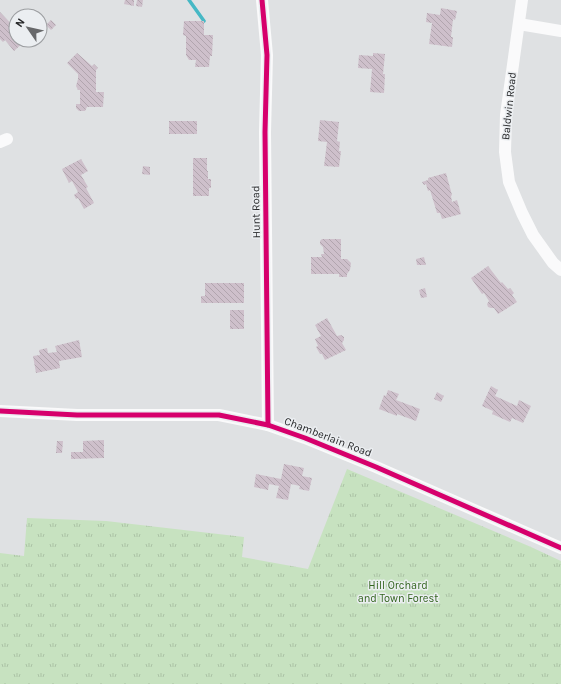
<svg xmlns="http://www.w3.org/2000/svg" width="561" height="684" font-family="Karla,sans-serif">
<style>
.park{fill:url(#park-tufts)}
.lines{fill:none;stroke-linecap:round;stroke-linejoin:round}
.stream{stroke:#46b8c5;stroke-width:3.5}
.building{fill:url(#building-back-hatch)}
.street{stroke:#fafafb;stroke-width:12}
.cycleway-casing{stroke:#ebeef1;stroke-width:8}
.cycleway{stroke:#d6006c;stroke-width:5}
.labels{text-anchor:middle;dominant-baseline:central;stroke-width:3;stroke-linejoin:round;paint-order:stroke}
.street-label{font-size:11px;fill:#262729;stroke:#ebeef1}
.park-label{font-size:11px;fill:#32641e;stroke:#ebeef1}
</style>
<defs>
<pattern id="park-tufts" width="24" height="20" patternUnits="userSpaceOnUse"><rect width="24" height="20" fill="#c7e2c0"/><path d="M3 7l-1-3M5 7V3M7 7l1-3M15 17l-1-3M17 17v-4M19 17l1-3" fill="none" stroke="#abc2a5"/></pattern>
<pattern id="building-back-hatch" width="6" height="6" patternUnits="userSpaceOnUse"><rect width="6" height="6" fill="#cec0cb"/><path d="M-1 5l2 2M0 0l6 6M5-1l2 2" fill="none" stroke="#b1a5ae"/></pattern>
</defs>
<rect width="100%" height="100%" fill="#dfe1e3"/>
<!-- park -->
<path class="park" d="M 347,469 L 531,547 L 561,561 L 561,684 L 0,684 L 0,553 L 24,556 L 27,518 L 106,521 L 244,537 L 242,557 L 308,569 Z"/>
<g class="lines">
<!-- stream -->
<path class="stream" d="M 189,0 L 204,21"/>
</g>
<!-- building -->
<g class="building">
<path d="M 125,0 L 134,0 L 134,6 L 124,4 Z"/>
<path d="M 137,0 L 143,0 L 142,7 L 136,6 Z"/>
<path d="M 441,8 L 457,11 L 455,20 L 453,19 L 451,37 L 453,37 L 452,47 L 429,44 L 432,23 L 426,22 L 427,13 L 440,15 Z"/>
<path d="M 0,12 L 16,29 L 16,40 L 26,40 L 14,51 L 5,40 L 3,42 L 0,39 Z"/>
<path d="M 51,20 L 56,25 L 51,30 L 46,25 Z"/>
<path d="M 184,21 L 204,21 L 204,35 L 213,35 L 212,56 L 210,56 L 209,67 L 195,67 L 196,60 L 189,60 L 186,55 L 186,36 L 183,35 Z"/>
<path d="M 77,53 L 92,66 L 94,64 L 98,68 L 96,70 L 96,92 L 104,92 L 103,107 L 87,107 L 85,111 L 79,111 L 76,108 L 76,104 L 80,104 L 80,90 L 78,90 L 76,86 L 78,79 L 78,74 L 67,63 Z"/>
<path d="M 373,53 L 385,54 L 383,74 L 385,74 L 384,93 L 370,92 L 372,69 L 358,68 L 359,55 L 373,56 Z"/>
<path d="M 320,120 L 339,122 L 337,141 L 340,142 L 339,151 L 341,151 L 339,167 L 324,166 L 327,142 L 318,141 Z"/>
<rect x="169" y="121" width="28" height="13"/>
<path d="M 193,158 L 207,158 L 207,171 L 208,171 L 208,179 L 211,179 L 211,188 L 209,188 L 209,196 L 193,196 Z"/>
<path d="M 81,159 L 88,171 L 81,175 L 88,187 L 86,188 L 94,203 L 84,209 L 78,198 L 76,199 L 74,195 L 78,192 L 72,181 L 69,183 L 62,169 Z"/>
<path d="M 143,166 L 150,167 L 150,175 L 142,174 Z"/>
<path d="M 446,173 L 452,195 L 451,196 L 452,202 L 457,200 L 461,214 L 442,219 L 440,213 L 437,213 L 430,190 L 428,191 L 426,184 L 424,185 L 422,182 L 428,180 L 428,178 Z"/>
<path d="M 322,239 L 341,239 L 341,259 L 347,259 L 351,263 L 350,270 L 347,274 L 347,277 L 339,277 L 339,274 L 311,274 L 311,257 L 322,257 L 321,254 L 324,254 L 323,247 L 320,244 L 320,241 Z"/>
<path d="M 424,257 L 426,265 L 417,265 L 416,259 Z"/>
<path d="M 488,266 L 501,283 L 502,282 L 508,289 L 510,288 L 514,293 L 512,295 L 517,302 L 498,314 L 494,308 L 491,308 L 488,307 L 487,304 L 489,301 L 484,293 L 482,294 L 471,278 Z"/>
<path d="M 205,283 L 244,283 L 244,303 L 201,303 L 201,296 L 205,296 Z"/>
<path d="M 425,288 L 427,297 L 421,298 L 419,290 Z"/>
<rect x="230" y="310" width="14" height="19"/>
<path d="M 327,318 L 337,336 L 341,335 L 344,337 L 344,340 L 342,343 L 346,350 L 325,360 L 322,354 L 320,354 L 316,347 L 318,346 L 315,339 L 321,336 L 315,325 Z"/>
<path d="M 79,340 L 82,357 L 59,361 L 60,368 L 36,373 L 33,356 L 40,355 L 39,350 L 47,348 L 48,353 L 57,352 L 55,346 Z"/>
<path d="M 491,386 L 498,390 L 495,396 L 517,406 L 519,400 L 531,406 L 523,423 L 512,418 L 510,422 L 492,414 L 493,411 L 482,406 Z"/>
<path d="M 388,390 L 399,394 L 396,400 L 420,409 L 416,421 L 397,414 L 397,416 L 379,409 L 384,395 L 386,396 Z"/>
<path d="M 437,392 L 444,396 L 441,402 L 434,399 Z"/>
<path d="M 104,440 L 104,458 L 71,459 L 71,452 L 83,452 L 83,441 Z"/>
<path d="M 57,441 L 63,441 L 62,453 L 56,453 Z"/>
<path d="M 284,464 L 304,468 L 302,476 L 312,478 L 309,491 L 299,489 L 300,486 L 291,484 L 288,500 L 276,498 L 279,486 L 269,484 L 268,490 L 254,487 L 256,474 L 281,479 Z"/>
</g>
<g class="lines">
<!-- street -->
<g class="street">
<path d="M 262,0 L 267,55 L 265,132 L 268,425"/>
<path d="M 522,0 L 506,115 L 505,152 L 509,182 L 522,213 L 533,235 L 553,263 L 561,270"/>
<path d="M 519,24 L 561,31"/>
<path d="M 0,142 L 7,139"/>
<path d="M 0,411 L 77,415 L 219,415 L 268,425 L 305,438 L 376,467 L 561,548"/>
</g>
<defs>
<g id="cycleway">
<path d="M 262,0 L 267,55 L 265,132 L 268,425"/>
<path d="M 0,411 L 77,415 L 219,415 L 268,425 L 305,438 L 376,467 L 561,548"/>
</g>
</defs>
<!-- cycleway casing -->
<use href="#cycleway" class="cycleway-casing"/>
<!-- cycleway -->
<use href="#cycleway" class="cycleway"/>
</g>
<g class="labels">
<!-- street labels -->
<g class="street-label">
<text transform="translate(509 106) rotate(-84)">Baldwin Road</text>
<text transform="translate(256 212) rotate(-91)">Hunt Road</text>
<text transform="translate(328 437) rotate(21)">Chamberlain Road</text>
</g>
<!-- park labels -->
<g class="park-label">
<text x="398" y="585">Hill Orchard<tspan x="398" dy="13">and Town Forest</tspan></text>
</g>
</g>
<!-- north arrow -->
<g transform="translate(28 28) rotate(304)"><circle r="19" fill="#ebeef1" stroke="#9c9ea1"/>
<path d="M0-3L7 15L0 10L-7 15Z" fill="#67686a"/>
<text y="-6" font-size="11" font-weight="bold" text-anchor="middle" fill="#262729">N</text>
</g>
</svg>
